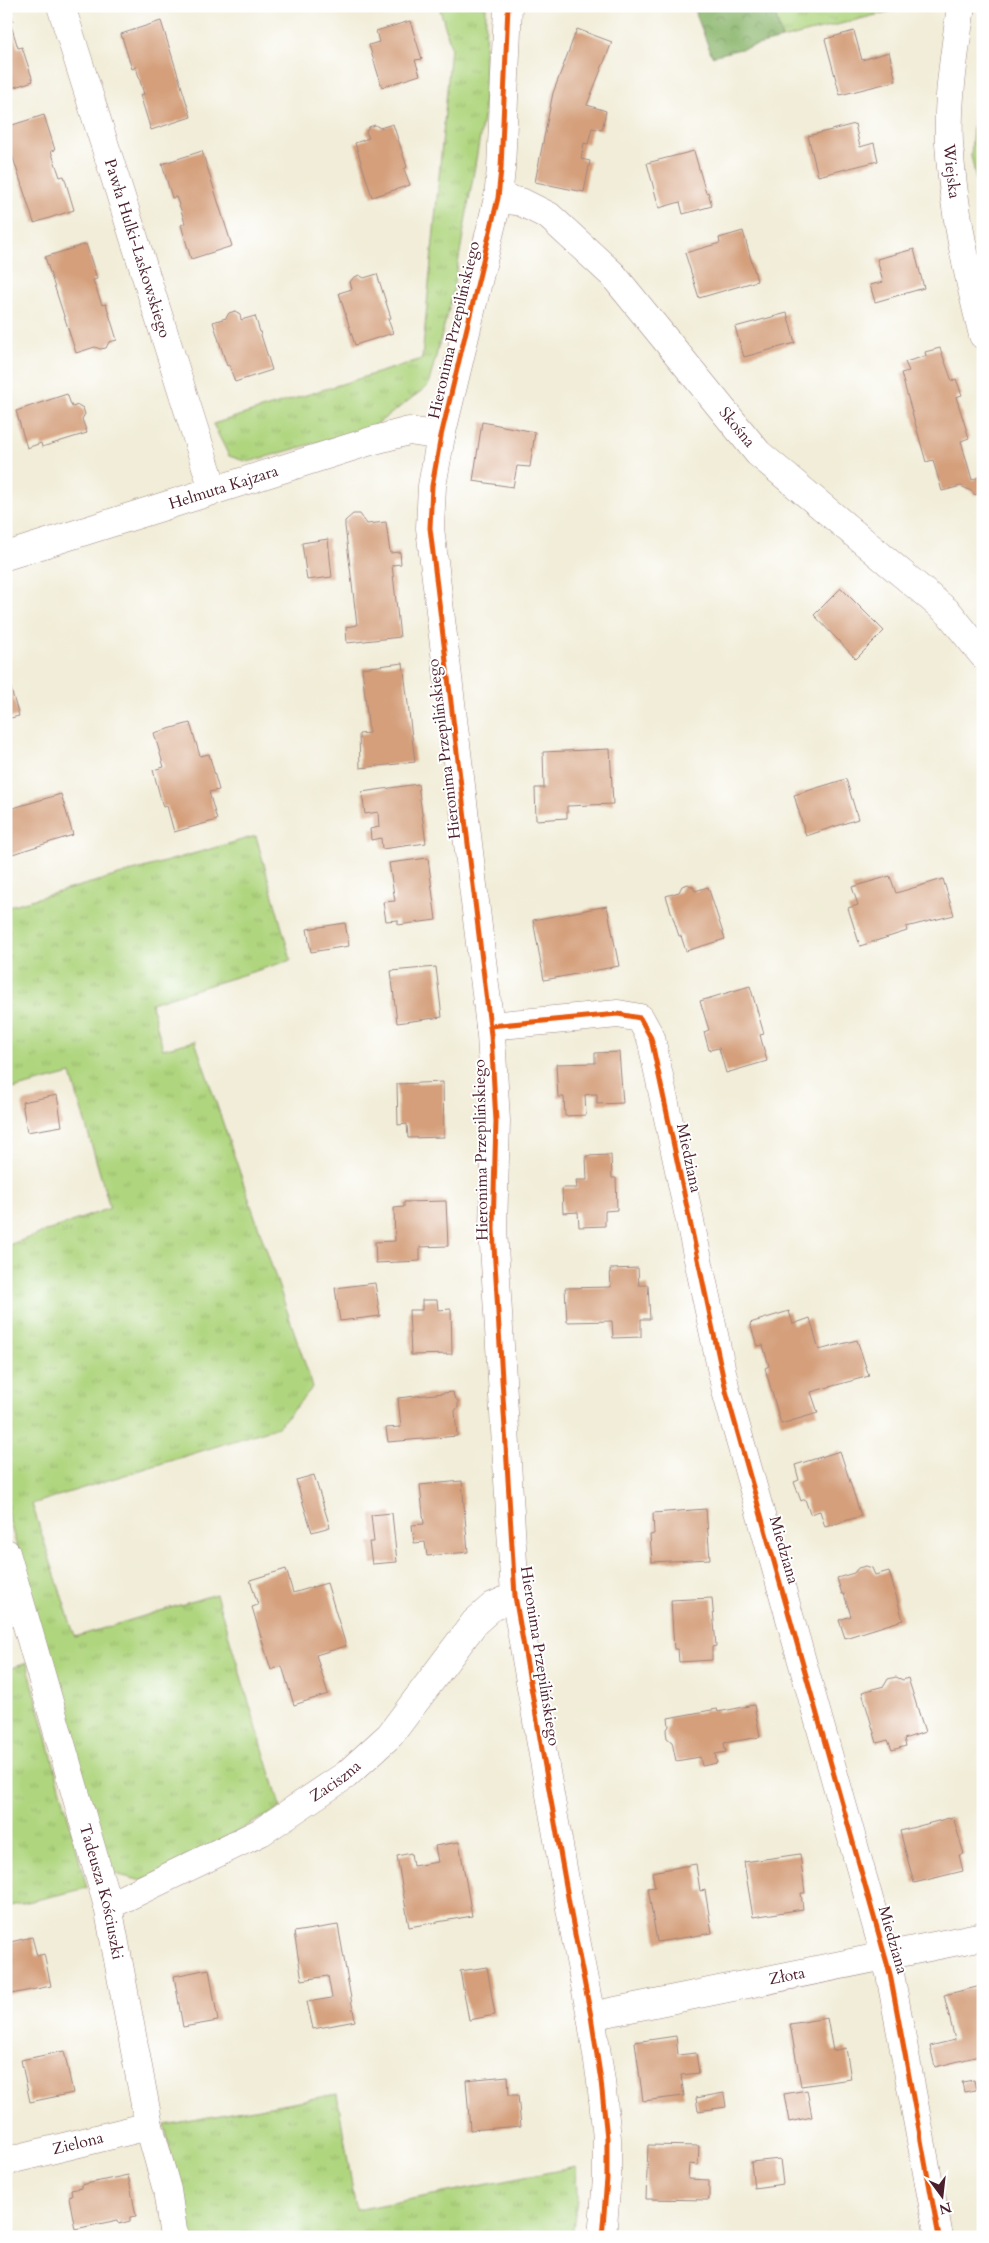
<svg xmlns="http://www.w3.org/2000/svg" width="989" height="2243" font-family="Cardo,serif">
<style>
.grass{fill:url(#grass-tufts);stroke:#7c7a54}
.forest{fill:url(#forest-crowns);stroke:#6a6a4c}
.building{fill:#d49f7a}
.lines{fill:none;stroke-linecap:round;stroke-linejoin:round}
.minor-casing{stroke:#9e8682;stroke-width:29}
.tertiary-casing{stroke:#9e8682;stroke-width:29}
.minor{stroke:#fff;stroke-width:28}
.tertiary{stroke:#fff;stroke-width:28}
.cycleway-casing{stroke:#fff;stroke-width:8}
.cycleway{stroke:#e8590c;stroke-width:5}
.labels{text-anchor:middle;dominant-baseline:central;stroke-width:4;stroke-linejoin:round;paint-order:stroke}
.street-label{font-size:16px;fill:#4a1f2b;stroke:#fff}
</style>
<defs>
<pattern id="grass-tufts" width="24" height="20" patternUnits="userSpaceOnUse" patternTransform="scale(1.25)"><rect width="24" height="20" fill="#afd57e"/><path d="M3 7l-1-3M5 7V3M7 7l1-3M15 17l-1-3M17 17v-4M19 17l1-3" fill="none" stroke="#98b66d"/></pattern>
<pattern id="forest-crowns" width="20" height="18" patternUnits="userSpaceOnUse" patternTransform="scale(1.25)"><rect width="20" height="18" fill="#8bb66d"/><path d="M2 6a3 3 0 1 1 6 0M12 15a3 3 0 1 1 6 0" fill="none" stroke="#74935a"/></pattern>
</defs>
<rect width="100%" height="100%" fill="#fff"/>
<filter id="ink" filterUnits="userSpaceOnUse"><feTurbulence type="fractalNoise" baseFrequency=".02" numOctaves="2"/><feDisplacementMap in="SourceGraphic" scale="10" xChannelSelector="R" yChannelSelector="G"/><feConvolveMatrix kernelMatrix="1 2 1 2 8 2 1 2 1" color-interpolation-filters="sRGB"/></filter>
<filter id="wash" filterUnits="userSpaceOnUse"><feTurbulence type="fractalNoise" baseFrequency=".0096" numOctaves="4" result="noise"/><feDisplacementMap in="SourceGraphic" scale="20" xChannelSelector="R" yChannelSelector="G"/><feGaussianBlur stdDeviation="1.12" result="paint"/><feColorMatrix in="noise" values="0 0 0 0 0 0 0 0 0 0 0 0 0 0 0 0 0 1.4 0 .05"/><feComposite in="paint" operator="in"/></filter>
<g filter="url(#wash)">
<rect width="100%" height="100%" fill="#f1edd8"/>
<!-- grass -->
<g class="grass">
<path d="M 439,6 L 486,6 L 484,113 L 453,293 L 428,386 L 373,427 L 248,462 L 229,456 L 213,424 L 422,359 L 451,47 Z"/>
<path d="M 773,6 L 911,6 L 782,39 Z"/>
<path d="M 979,54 L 983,54 L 983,213 L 971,155 Z"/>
<path d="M 256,836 L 291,960 L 151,1003 L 163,1049 L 195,1041 L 313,1387 L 278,1427 L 32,1504 L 75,1637 L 216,1594 L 281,1808 L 142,1881 L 108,1872 L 6,1508 L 6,1246 L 110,1208 L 71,1074 L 9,1090 L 6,1081 L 6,907 Z"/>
<path d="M 27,1663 L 87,1888 L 6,1907 L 6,1670 Z"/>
<path d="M 337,2094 L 356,2210 L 576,2167 L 577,2198 L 572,2237 L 186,2237 L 165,2125 Z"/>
</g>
<!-- forest -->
<path class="forest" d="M 693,6 L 773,6 L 782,39 L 712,56 Z"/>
<g id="blocks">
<!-- building -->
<g class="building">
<path d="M 6,6 L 9,6 L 13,21 L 10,22 L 18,48 L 22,47 L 33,81 L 6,90 Z"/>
<path d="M 161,21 L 191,117 L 151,130 L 140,95 L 144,94 L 136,67 L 132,69 L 121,34 Z"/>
<path d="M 410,21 L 422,59 L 415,60 L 420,75 L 382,87 L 369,45 L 379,42 L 376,31 Z"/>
<path d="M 577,29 L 612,42 L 587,105 L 606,111 L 602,130 L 592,128 L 588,144 L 584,143 L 581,159 L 590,161 L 584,192 L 535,182 L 553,93 Z"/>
<path d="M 854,31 L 862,60 L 889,52 L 896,81 L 840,95 L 825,39 Z"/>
<path d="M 44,115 L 55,150 L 51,151 L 60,177 L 64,176 L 74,210 L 34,223 L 6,136 L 6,127 Z"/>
<path d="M 393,124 L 407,167 L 404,169 L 410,185 L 372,197 L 355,143 L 369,138 L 366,132 L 369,127 L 375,125 L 380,128 Z"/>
<path d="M 855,124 L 860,147 L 874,143 L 878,161 L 818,176 L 808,136 Z"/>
<path d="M 202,151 L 232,246 L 191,259 L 181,225 L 185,223 L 181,210 L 176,197 L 172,198 L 162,164 Z"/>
<path d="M 694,151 L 706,193 L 708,192 L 712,206 L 683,214 L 680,202 L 659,208 L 647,163 Z"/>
<path d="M 743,231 L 757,281 L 699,298 L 685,253 L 720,243 L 719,238 Z"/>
<path d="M 86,244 L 97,279 L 93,280 L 102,305 L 106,304 L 117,340 L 109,342 L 106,348 L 100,349 L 95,347 L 76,353 L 45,257 Z"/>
<path d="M 914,249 L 924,288 L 875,302 L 870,285 L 883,282 L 877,259 Z"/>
<path d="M 377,274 L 391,318 L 388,319 L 393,333 L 355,345 L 339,293 L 352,289 L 350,282 L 353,278 L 359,275 L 364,278 Z"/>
<path d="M 235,311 L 240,314 L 241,320 L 255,316 L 272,370 L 235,382 L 229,365 L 227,366 L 213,322 L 226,318 L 229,313 Z"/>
<path d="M 787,313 L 795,343 L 744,357 L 735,327 Z"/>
<path d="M 940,348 L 952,381 L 956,379 L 962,395 L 956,397 L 969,438 L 961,441 L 972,480 L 983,475 L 983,492 L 974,495 L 973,492 L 961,486 L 942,491 L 933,460 L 926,462 L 901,373 L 909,371 L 905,362 L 926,356 L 925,352 Z"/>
<path d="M 67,394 L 72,407 L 78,405 L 83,408 L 85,414 L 82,419 L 87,433 L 42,447 L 41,443 L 27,448 L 16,411 Z"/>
<path d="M 482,422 L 535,432 L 530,467 L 517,466 L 513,487 L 473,481 Z"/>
<path d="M 353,514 L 360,514 L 367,524 L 386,522 L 390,553 L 400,552 L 401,564 L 392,565 L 400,637 L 347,643 L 346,627 L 357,625 L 345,526 L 345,521 Z"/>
<path d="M 328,539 L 332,577 L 307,580 L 302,543 Z"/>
<path d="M 841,588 L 884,631 L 856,659 L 814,615 Z"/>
<path d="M 403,663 L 415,762 L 360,768 L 359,734 L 369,733 L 362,668 Z"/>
<path d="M 6,673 L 19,716 L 6,719 Z"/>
<path d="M 190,723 L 200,756 L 209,754 L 219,790 L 209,792 L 217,820 L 174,832 L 167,806 L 163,807 L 153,770 L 164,767 L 154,733 Z"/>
<path d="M 610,749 L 613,804 L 567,806 L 567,818 L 536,820 L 535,788 L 544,788 L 543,752 Z"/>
<path d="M 846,779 L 858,819 L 806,836 L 794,795 Z"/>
<path d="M 418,784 L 426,843 L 382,849 L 381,838 L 371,840 L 370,829 L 379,827 L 378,812 L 365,814 L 362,792 Z"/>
<path d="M 61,794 L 73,835 L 6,856 L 6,810 Z"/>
<path d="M 428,858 L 436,920 L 398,925 L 398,920 L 386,921 L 383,902 L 395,901 L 389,863 Z"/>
<path d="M 890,876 L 896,893 L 943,879 L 954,915 L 906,927 L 907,931 L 860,946 L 848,908 L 858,905 L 852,887 Z"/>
<path d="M 688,884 L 693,887 L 695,891 L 708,887 L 725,939 L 686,951 L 681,936 L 679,936 L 666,896 L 679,892 L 682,886 Z"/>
<path d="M 607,906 L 619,966 L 544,980 L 533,920 Z"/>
<path d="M 345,923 L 349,946 L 311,952 L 307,929 Z"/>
<path d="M 436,967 L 442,1017 L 397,1023 L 391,971 Z"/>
<path d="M 750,986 L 764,1034 L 760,1035 L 767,1061 L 726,1073 L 719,1048 L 709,1050 L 704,1032 L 709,1030 L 700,1001 Z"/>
<path d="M 619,1052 L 623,1103 L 597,1104 L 597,1094 L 590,1094 L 585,1095 L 586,1115 L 565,1116 L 564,1097 L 558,1097 L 556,1064 L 595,1063 L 595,1053 Z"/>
<path d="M 443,1082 L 444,1137 L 408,1138 L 407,1124 L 398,1125 L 397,1084 Z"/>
<path d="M 57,1095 L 62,1126 L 27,1132 L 22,1102 Z"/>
<path d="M 611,1155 L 612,1178 L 616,1178 L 617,1210 L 605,1211 L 605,1226 L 579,1227 L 578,1212 L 563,1213 L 562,1188 L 577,1188 L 576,1180 L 587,1180 L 586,1156 Z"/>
<path d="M 446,1201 L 448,1246 L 420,1247 L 420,1261 L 376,1263 L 375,1242 L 395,1241 L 394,1208 L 404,1207 L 404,1202 Z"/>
<path d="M 638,1268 L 639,1285 L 648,1285 L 650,1319 L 641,1319 L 641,1337 L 613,1338 L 612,1321 L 567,1322 L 565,1288 L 611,1287 L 610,1269 Z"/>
<path d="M 375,1283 L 380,1316 L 340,1321 L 335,1288 Z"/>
<path d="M 422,1300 L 437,1300 L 438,1310 L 451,1309 L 452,1354 L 411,1355 L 409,1310 L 422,1310 Z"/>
<path d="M 789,1311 L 793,1324 L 810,1318 L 819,1350 L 857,1340 L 869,1376 L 811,1392 L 818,1413 L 781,1424 L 765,1368 L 769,1366 L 763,1345 L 757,1346 L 750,1323 Z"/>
<path d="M 453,1392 L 454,1397 L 458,1401 L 458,1407 L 455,1411 L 457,1436 L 388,1442 L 386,1428 L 401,1427 L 398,1398 Z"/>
<path d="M 840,1451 L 861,1516 L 825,1527 L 820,1511 L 810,1514 L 805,1499 L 801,1501 L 794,1482 L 799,1480 L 795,1465 Z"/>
<path d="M 314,1475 L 330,1527 L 312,1532 L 296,1480 Z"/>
<path d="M 462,1481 L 468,1552 L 427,1556 L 425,1542 L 414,1543 L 412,1525 L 424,1524 L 420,1485 Z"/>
<path d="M 706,1509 L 710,1559 L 652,1562 L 650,1535 L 654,1534 L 653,1513 Z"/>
<path d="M 392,1513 L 397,1562 L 372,1564 L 369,1542 L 374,1542 L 371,1515 Z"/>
<path d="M 866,1566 L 872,1568 L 875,1575 L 889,1571 L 903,1620 L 845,1638 L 839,1620 L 851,1616 L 844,1594 L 842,1594 L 837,1578 L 854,1573 L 858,1568 Z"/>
<path d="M 286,1569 L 293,1593 L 327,1583 L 346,1646 L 316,1655 L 328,1694 L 294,1705 L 282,1666 L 271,1670 L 252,1607 L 258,1605 L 250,1580 Z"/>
<path d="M 712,1598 L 716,1646 L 712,1647 L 712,1660 L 679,1662 L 678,1649 L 674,1649 L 671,1600 Z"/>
<path d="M 896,1677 L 903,1680 L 908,1678 L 925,1732 L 904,1739 L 906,1746 L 892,1750 L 888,1740 L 877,1743 L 862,1692 L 884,1686 L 888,1679 Z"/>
<path d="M 754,1705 L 760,1737 L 724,1743 L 726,1752 L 715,1754 L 717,1763 L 702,1766 L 700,1757 L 676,1761 L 672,1742 L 667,1738 L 666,1731 L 669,1726 L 668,1718 L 717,1709 L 718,1712 Z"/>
<path d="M 953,1817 L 964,1854 L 959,1855 L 963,1871 L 914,1883 L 900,1831 Z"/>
<path d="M 459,1842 L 472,1916 L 409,1927 L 397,1856 L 411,1853 L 413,1866 L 438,1862 L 435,1846 Z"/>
<path d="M 800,1854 L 805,1893 L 801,1893 L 803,1909 L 753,1917 L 744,1862 Z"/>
<path d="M 696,1864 L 700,1891 L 705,1890 L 712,1933 L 657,1942 L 648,1888 L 655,1887 L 652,1872 Z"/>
<path d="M 338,1925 L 355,2021 L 313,2029 L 307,2002 L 332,1998 L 328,1976 L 302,1980 L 294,1932 Z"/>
<path d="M 32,1937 L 37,1956 L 44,1954 L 51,1986 L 6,1995 L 6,1943 Z"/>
<path d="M 487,1967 L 495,2015 L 469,2020 L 460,1971 Z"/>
<path d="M 209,1969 L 218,2021 L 183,2027 L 174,1976 Z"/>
<path d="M 981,1986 L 983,1987 L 983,2055 L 935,2067 L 930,2046 L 955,2040 L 944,1995 Z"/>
<path d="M 827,2018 L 833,2051 L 846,2048 L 851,2079 L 801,2086 L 790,2024 Z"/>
<path d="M 676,2036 L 678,2055 L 696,2053 L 699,2073 L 681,2075 L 684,2096 L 643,2101 L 635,2042 Z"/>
<path d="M 64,2051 L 73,2093 L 30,2102 L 21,2060 Z"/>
<path d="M 508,2076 L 509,2095 L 518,2095 L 521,2126 L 470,2130 L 466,2080 Z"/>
<path d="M 974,2080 L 976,2090 L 964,2092 L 962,2082 Z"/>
<path d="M 807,2090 L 812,2117 L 789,2122 L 784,2094 Z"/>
<path d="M 724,2093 L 726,2107 L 698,2111 L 696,2098 Z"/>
<path d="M 648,2145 L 699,2146 L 698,2165 L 689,2164 L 688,2179 L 709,2180 L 709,2200 L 646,2199 Z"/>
<path d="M 780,2159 L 783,2184 L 754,2188 L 751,2162 Z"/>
<path d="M 128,2175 L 136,2216 L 130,2217 L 130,2221 L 119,2224 L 118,2220 L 75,2229 L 69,2197 L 72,2196 L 71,2190 L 81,2188 L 81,2185 Z"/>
</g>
</g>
</g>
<g filter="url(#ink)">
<use href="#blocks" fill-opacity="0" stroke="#9e8682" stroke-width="1"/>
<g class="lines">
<defs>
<g id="minor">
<path id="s1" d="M 61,6 L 213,489"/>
<path id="s2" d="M 961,6 C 955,52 947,97 949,143 C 953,208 967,272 983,335"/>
<path id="s3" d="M 498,198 L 521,202 L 549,216 L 613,275 L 758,453 L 949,613 L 983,655"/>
<path id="s4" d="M 6,556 L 371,441 L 409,431 L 441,436"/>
<path d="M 490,1026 L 618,1014 L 640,1018 L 651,1038 L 726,1391 L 890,1974 L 939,2237"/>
<path id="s5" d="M 6,1553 L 108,1906 L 149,2126 L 167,2190 L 174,2237"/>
<path id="s6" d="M 108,1906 L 261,1832 L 346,1775 L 390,1735 L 475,1622 L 493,1606 L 515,1596"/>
<path id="s7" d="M 591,2016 L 983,1936"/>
<path id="s8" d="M 6,2161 L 149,2126"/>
</g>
<path id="tertiary" d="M 508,6 L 501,169 L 498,198 L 441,436 L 432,486 L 430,528 L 491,1035 L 496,1121 L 493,1229 L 515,1596 L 571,1914 L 591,2016 L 601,2081 L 607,2138 L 607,2179 L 602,2237"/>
</defs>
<!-- minor casing -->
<use href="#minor" class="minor-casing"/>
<!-- tertiary casing -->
<use href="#tertiary" class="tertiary-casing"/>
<!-- minor -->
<use href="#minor" class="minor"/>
<!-- tertiary -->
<use href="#tertiary" class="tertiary"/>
<defs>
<g id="cycleway">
<path d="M 508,6 L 501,169 L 498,198 L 441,436 L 432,486 L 430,528 L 491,1035 L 496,1121 L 493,1229 L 515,1596 L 571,1914 L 591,2016 L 601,2081 L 607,2138 L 607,2179 L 602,2237"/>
<path d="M 490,1026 L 618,1014 L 640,1018 L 651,1038 L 726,1391 L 890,1974 L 939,2237"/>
</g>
</defs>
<!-- cycleway casing -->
<use href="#cycleway" class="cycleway-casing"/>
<!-- cycleway -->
<use href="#cycleway" class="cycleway"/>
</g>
</g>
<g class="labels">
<!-- street labels -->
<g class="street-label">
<text stroke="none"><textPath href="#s2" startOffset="166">Wiejska</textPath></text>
<text stroke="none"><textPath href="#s1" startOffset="254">Pawła Hulki-Laskowskiego</textPath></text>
<text transform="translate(454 330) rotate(-77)">Hieronima Przepilińskiego</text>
<text stroke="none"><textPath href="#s3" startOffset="338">Skośna</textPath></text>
<text stroke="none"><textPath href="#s4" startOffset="228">Helmuta Kajzara</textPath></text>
<text transform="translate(444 749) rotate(-97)">Hieronima Przepilińskiego</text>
<text transform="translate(481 1150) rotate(-91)">Hieronima Przepilińskiego</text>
<text transform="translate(689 1158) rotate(78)">Miedziana</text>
<text transform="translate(784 1550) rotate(74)">Miedziana</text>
<text transform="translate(540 1656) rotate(81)">Hieronima Przepilińskiego</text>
<text stroke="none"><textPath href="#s6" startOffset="260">Zaciszna</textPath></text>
<text stroke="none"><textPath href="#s5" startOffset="352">Tadeusza Kościuszki</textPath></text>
<text transform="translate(893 1940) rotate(74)">Miedziana</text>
<text stroke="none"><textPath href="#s7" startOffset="200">Złota</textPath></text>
<text stroke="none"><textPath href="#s8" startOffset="74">Zielona</textPath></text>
</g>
</g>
<!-- margin -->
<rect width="989" height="2243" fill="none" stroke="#fff" stroke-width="25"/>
<!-- north arrow -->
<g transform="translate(942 2196) rotate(165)" stroke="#ffffff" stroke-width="4" paint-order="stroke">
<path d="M0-4L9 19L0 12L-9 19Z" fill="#4a1f2b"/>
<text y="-8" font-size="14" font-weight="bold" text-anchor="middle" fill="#4a1f2b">N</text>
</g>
</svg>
